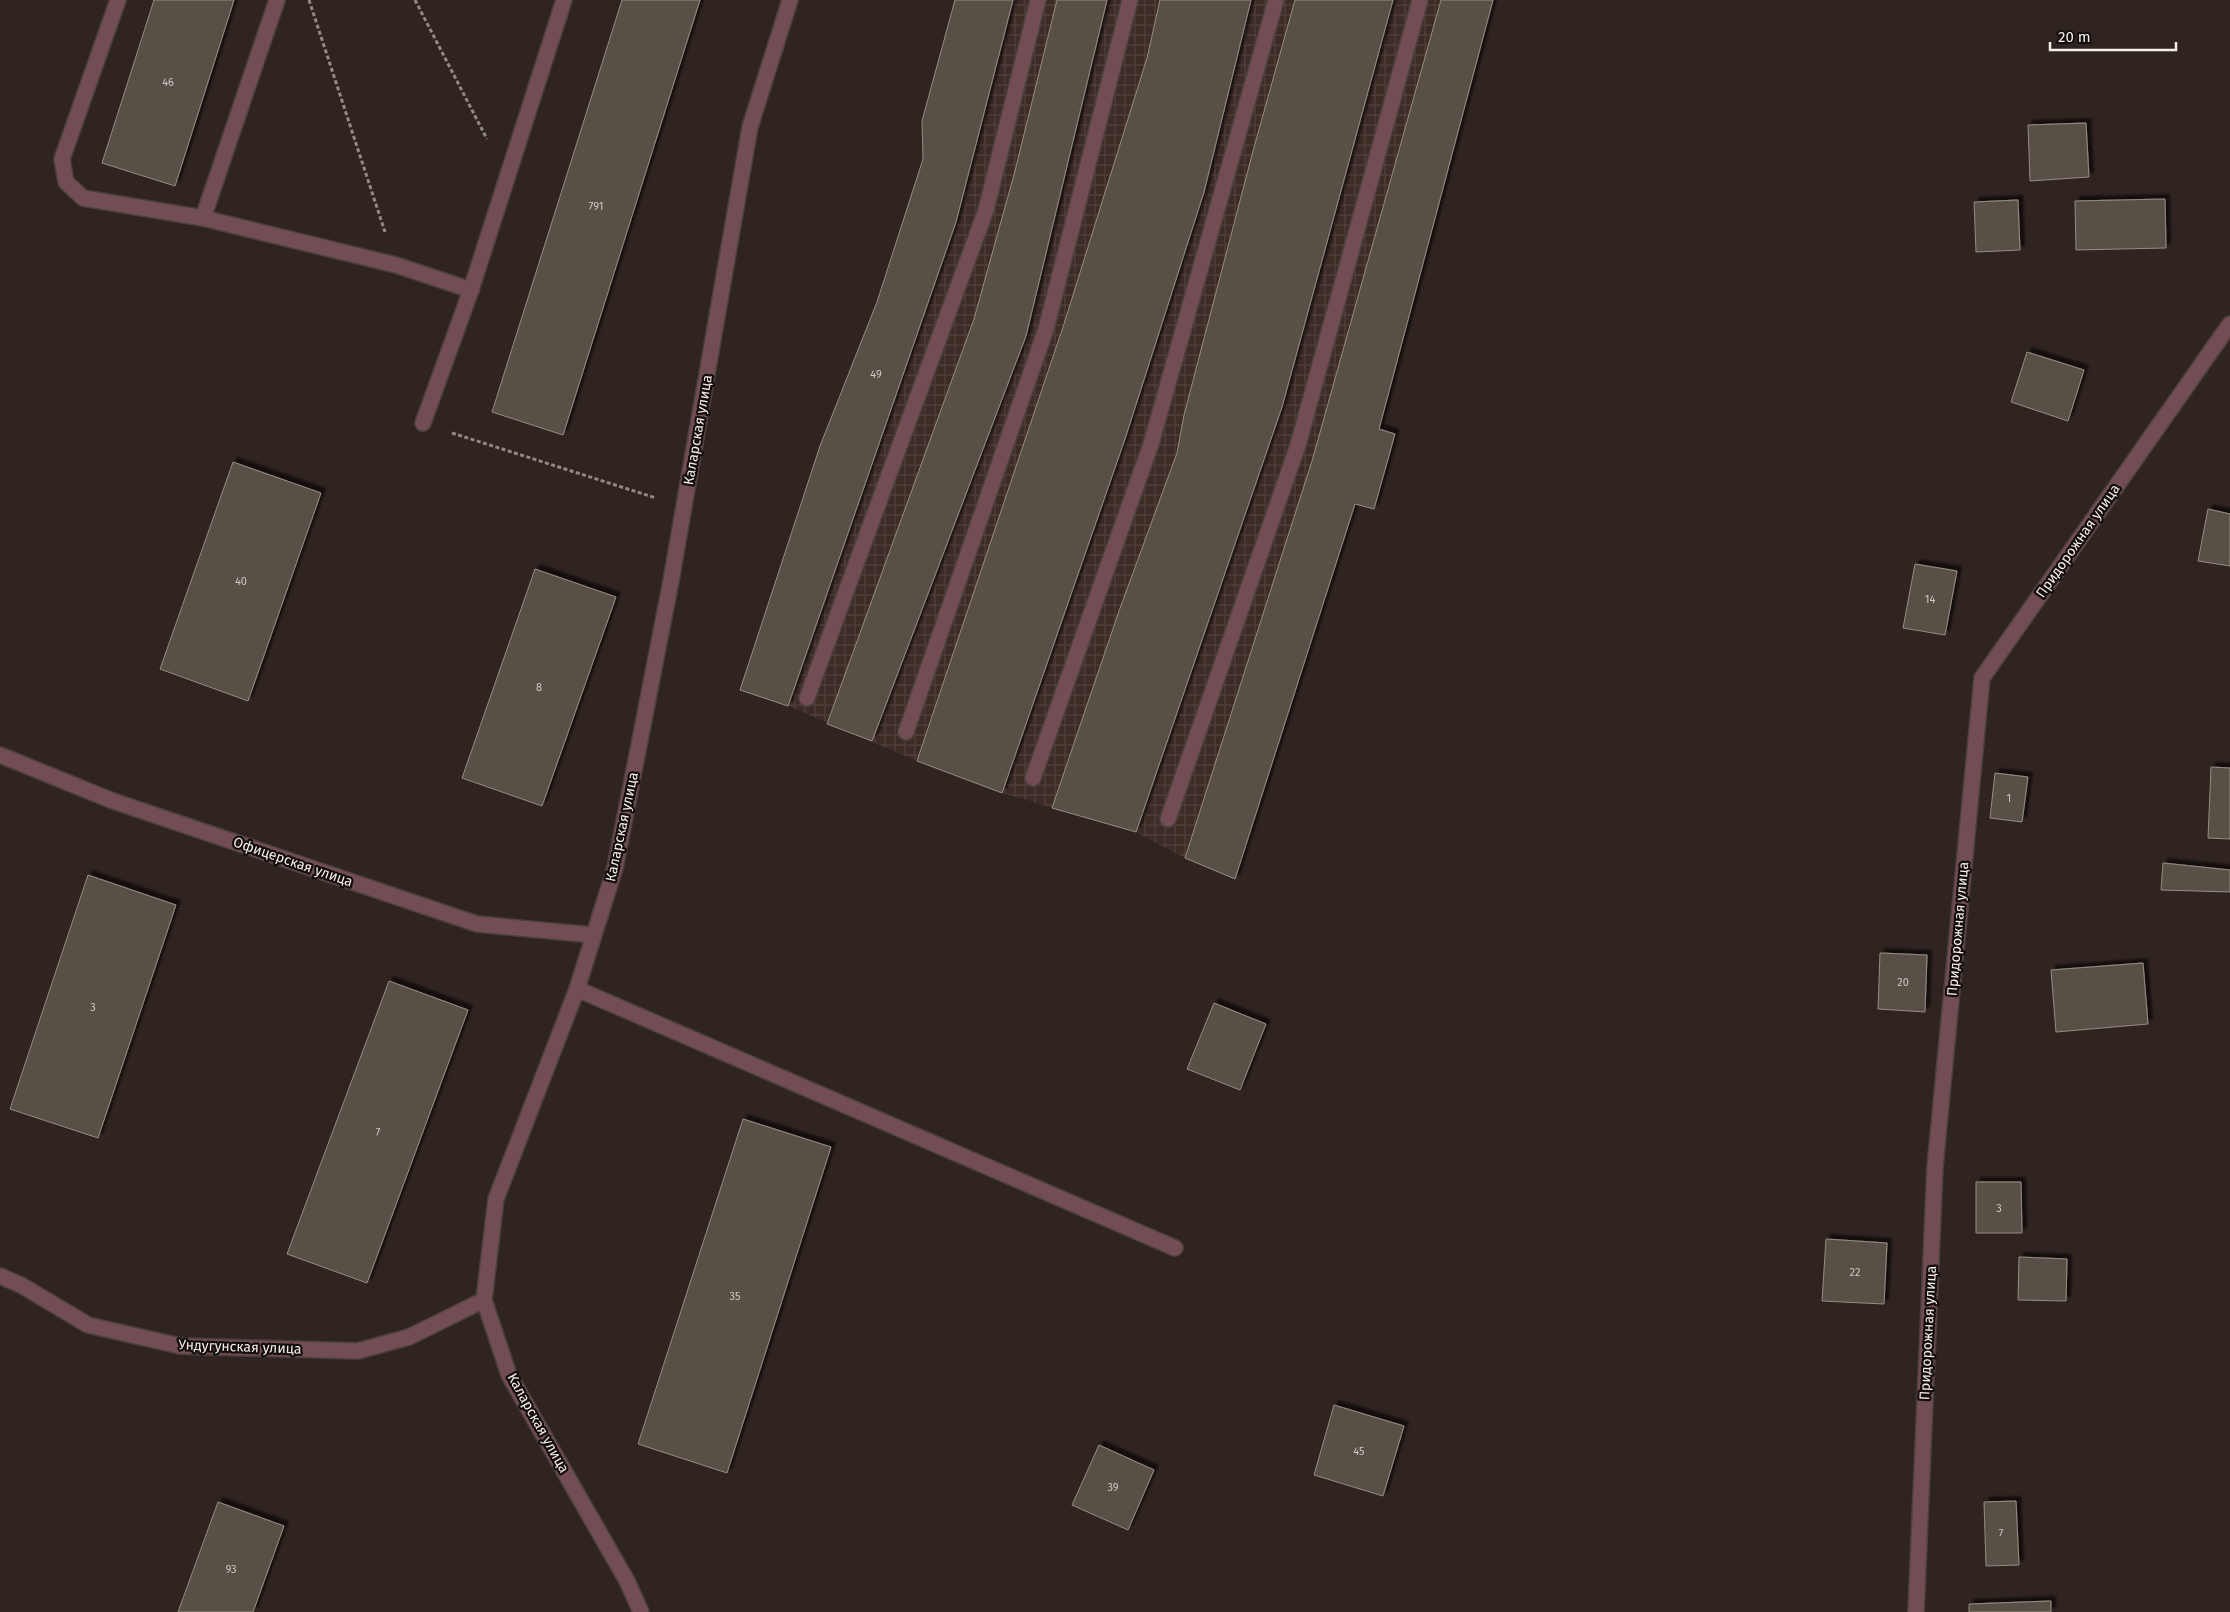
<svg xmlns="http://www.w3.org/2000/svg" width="2230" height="1612" font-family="'Fira Sans',sans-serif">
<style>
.industrial{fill:url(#industrial-grid)}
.building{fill:#595047;stroke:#968c82;filter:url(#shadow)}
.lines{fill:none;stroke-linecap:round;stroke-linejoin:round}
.service-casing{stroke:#4b403c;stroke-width:18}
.minor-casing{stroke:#4b403c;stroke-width:18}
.path{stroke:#928986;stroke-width:3;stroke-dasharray:4 2.5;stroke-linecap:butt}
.service{stroke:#724d54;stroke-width:15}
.minor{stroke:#724d54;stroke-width:15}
.labels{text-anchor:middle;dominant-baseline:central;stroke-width:4.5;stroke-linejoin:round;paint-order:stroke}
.number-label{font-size:11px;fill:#cec6c2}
.street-label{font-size:14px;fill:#f5edeb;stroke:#130e0d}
</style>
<defs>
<pattern id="industrial-grid" width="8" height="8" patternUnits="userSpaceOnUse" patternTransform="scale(1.25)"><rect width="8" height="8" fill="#3d2b26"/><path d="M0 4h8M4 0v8" fill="none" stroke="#50403b"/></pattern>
<filter id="shadow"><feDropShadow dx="4.5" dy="-4.5" stdDeviation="1" flood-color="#0009"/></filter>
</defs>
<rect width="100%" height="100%" fill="#2f2420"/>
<!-- industrial -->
<path class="industrial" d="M 955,0 L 1493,0 L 1379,428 L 1395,434 L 1374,509 L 1355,504 L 1235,879 L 1185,858 L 1136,832 L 1002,793 L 917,761 L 788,706 L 740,690 L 820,446 L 877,302 L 923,160 L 922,121 Z"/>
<!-- building -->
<g class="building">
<path d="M 154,0 L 234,0 L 175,186 L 102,163 Z"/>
<path d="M 622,0 L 700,0 L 563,435 L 492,412 Z"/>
<path d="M 955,0 L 1013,0 L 956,222 L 788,706 L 740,690 L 820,446 L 877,302 L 923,159 L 922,121 Z"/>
<path d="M 1057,0 L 1107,0 L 1026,336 L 872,741 L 827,724 L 974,319 L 1015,171 Z"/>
<path d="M 1160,0 L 1251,0 L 1204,192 L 1125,439 L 1002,793 L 917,761 L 1064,324 L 1147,58 Z"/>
<path d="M 1295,0 L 1393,0 L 1282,407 L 1136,832 L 1052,808 L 1119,611 L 1177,453 L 1184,415 L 1253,151 Z"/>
<path d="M 1441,0 L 1493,0 L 1379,429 L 1395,434 L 1374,509 L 1355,504 L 1235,879 L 1185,858 L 1312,461 Z"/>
<path d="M 2086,123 L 2089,177 L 2030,181 L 2028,125 Z"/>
<path d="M 2165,199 L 2166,248 L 2076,250 L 2075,201 Z"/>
<path d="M 2018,200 L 2020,250 L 1976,252 L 1974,202 Z"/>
<path d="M 2027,352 L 2084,370 L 2068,421 L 2011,402 Z"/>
<path d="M 233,462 L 321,493 L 248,701 L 160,669 Z"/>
<path d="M 2208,509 L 2230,514 L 2230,566 L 2198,561 Z"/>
<path d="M 1915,564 L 1957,571 L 1945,635 L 1903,628 Z"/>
<path d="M 535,569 L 616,597 L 542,806 L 462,778 Z"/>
<path d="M 2211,767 L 2230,768 L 2230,839 L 2208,838 Z"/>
<path d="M 1995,773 L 2028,777 L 2022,822 L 1990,818 Z"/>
<path d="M 2163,863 L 2230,870 L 2230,892 L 2161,890 Z"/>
<path d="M 88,875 L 176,905 L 98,1138 L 10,1109 Z"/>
<path d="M 1880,953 L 1927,955 L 1925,1012 L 1878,1009 Z"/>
<path d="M 2143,963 L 2148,1024 L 2056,1032 L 2051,970 Z"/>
<path d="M 389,981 L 468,1010 L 367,1283 L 287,1254 Z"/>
<path d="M 1214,1003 L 1266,1024 L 1240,1090 L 1187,1069 Z"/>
<path d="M 743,1119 L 831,1147 L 727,1473 L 638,1444 Z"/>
<path d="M 1976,1182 L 2021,1182 L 2022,1233 L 1976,1233 Z"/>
<path d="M 1826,1239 L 1887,1243 L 1884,1304 L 1822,1301 Z"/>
<path d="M 2019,1257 L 2067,1259 L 2066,1301 L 2018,1300 Z"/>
<path d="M 1334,1405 L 1404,1426 L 1383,1496 L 1314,1475 Z"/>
<path d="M 1099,1445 L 1154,1470 L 1128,1530 L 1072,1505 Z"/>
<path d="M 2016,1501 L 2019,1565 L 1986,1566 L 1984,1502 Z"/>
<path d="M 218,1502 L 284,1526 L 253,1612 L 178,1612 Z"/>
<path d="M 2051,1601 L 2051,1612 L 1969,1612 L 1969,1604 Z"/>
</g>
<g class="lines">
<defs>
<g id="service">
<path d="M 118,0 L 62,159 L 66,182 L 83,198 L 203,218 L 396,265 L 471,290"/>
<path d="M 203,218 L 277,0"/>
<path d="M 423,423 L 471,290 L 564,0"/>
<path d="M 807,698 L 986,210 L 1038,0"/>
<path d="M 906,732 L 1046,329 L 1130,0"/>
<path d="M 1033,778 L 1151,444 L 1276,0"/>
<path d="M 1168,819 L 1298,445 L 1420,0"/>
</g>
<g id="minor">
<path d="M 0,755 L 113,801 L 477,924 L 593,935"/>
<path d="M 577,989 L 1175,1248"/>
<path d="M 0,1276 L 21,1285 L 88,1325 L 180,1346 L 358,1351 L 409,1337 L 484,1300"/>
<path d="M 641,1612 L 627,1581 L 509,1375 L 484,1300 L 496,1199 L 577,989 L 615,868 L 671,581 L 750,127 L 790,0"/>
<path d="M 1916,1612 L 1935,1167 L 1982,678 L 2230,324"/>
</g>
</defs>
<!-- service casing -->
<use href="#service" class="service-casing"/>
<!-- minor casing -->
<use href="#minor" class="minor-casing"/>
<!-- path -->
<g class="path">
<path d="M 309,0 L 385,232"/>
<path d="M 415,0 L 487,139"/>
<path d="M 452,433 L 656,498"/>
</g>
<!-- service -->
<use href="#service" class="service"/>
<!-- minor -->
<use href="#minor" class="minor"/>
</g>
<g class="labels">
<!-- number labels -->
<g class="number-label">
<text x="168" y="82">46</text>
<text x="596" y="206">791</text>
<text x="876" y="374">49</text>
<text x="241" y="581">40</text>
<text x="1930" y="599">14</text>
<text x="539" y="687">8</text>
<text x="2009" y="798">1</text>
<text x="1903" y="982">20</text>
<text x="93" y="1007">3</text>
<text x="378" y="1132">7</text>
<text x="1999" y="1208">3</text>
<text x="1855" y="1272">22</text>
<text x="735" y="1296">35</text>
<text x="1359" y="1451">45</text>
<text x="1113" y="1487">39</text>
<text x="2001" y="1533">7</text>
<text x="231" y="1569">93</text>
</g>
<!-- street labels -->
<g class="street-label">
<text transform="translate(698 430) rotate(-80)">Каларская улица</text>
<text transform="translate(2078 541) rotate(-55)">Придорожная улица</text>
<text transform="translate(622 827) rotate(-78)">Каларская улица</text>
<text transform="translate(293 862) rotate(19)">Офицерская улица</text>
<text transform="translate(1958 929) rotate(-85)">Придорожная улица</text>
<text transform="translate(1928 1333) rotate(-87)">Придорожная улица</text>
<text transform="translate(240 1347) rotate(2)">Ундугунская улица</text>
<text transform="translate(538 1423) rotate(61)">Каларская улица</text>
</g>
</g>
<!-- scale -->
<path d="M2050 42v8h126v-8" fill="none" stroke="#f5edeb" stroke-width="2.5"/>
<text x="2058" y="42" font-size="15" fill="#f5edeb" stroke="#130e0d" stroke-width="4" paint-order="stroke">20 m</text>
</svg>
